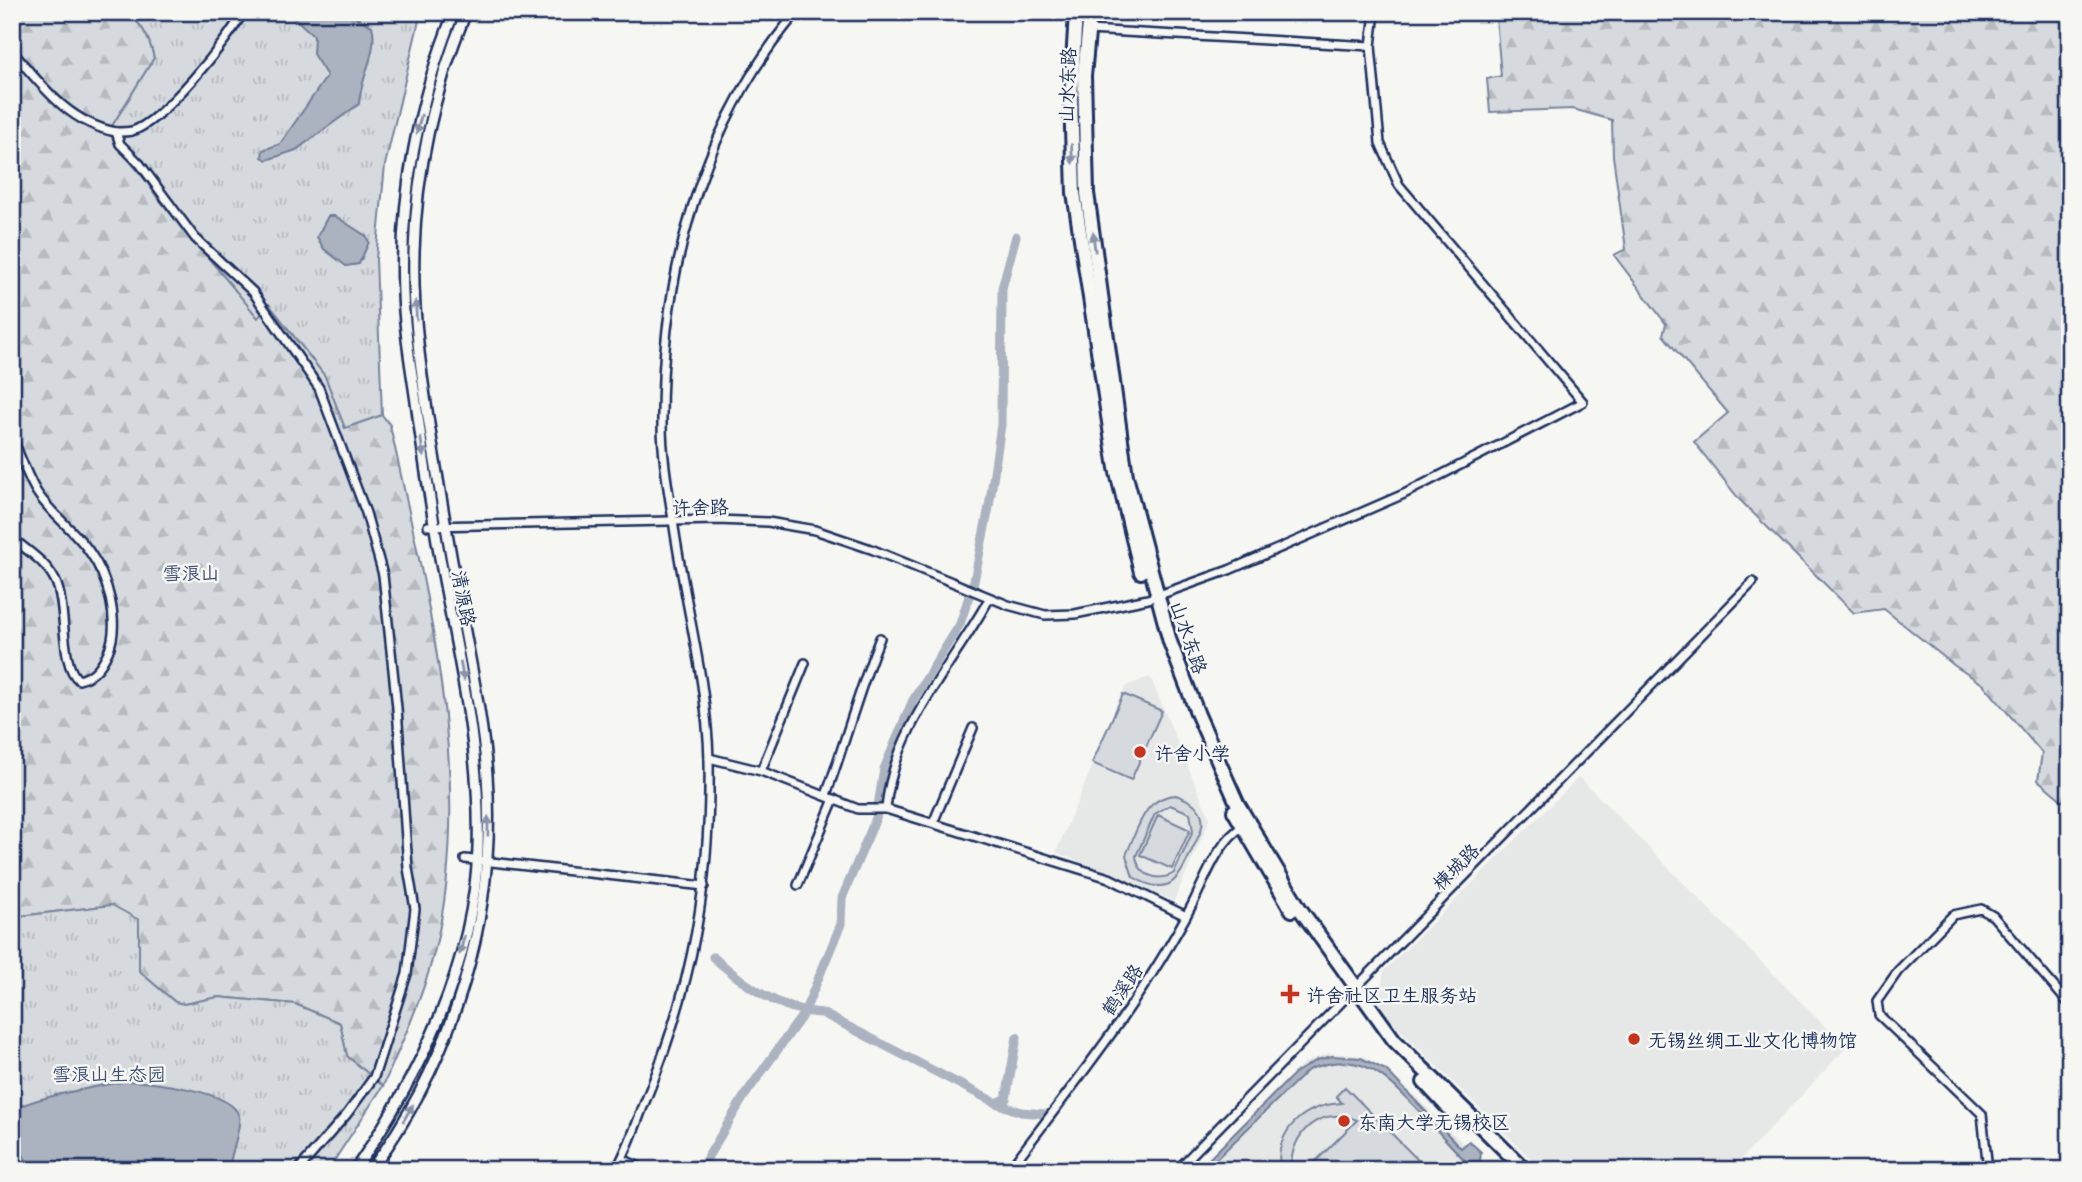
<svg xmlns="http://www.w3.org/2000/svg" width="2082" height="1182" font-family="'Playpen Sans','LXGW WenKai TC',sans-serif">
<style>
.built{fill:#e6e7e7}
.grass{fill:#d6d9dd;stroke:#78849e;stroke-width:2;fill-rule:evenodd}
.forest{fill:url(#forest-firs);stroke:#78849e;stroke-width:2}
.park{fill:url(#park-tufts);stroke:#78849e;stroke-width:2}
.water{fill:#abb2c0;stroke:#717e99;stroke-width:2}
.lines{fill:none;stroke-linecap:round;stroke-linejoin:round}
.canal{stroke:#abb2c0;stroke-width:9}
.minor-casing{stroke:#1b2f5e;stroke-width:12}
.tertiary-casing{stroke:#1b2f5e;stroke-width:14}
.trunk-casing{stroke:#1b2f5e;stroke-width:18}
.minor{stroke:#f6f6f2;stroke-width:7}
.tertiary{stroke:#f6f6f2;stroke-width:9}
.trunk{stroke:#f6f6f2;stroke-width:12}
.oneway{fill:#8892a8}
.poi-dot{fill:#c8321e;stroke:#f6f6f2;stroke-width:2.5}
.labels{text-anchor:middle;dominant-baseline:central;stroke-width:5;stroke-linejoin:round;paint-order:stroke}
.street-label{font-size:19px;fill:#1b2f5e;stroke:#f6f6f2}
.park-label{font-size:19px;fill:#405177;stroke:#f6f6f2}
.poi-label{font-size:19px;fill:#1b2f5e;stroke:#f6f6f2;text-anchor:start}
</style>
<defs>
<pattern id="forest-firs" width="22" height="20" patternUnits="userSpaceOnUse" patternTransform="scale(1.75)"><rect width="22" height="20" fill="#d6d9dd"/><path d="M5 1l3.5 6h-7zM16 11l3.5 6h-7z" fill="#b7bbc0"/></pattern>
<pattern id="park-tufts" width="24" height="20" patternUnits="userSpaceOnUse" patternTransform="scale(1.75)"><rect width="24" height="20" fill="#d6d9dd"/><path d="M3 7l-1-3M5 7V3M7 7l1-3M15 17l-1-3M17 17v-4M19 17l1-3" fill="none" stroke="#b7bbc0"/></pattern>
</defs>
<rect width="100%" height="100%" fill="#f6f6f2"/>
<filter id="ink" filterUnits="userSpaceOnUse"><feTurbulence type="fractalNoise" baseFrequency=".0143" numOctaves="2"/><feDisplacementMap in="SourceGraphic" scale="14" xChannelSelector="R" yChannelSelector="G"/><feConvolveMatrix kernelMatrix="1 2 1 2 8 2 1 2 1" color-interpolation-filters="sRGB"/></filter>
<g filter="url(#ink)">
<!-- built -->
<g class="built">
<path d="M 1150,677 L 1210,819 L 1174,901 L 1056,852 L 1126,686 Z"/>
<path d="M 1579,777 L 1846,1048 L 1731,1170 L 1542,1170 L 1378,1008 L 1384,971 Z"/>
<path d="M 1329,1053 L 1363,1056 L 1390,1072 L 1490,1170 L 1200,1170 L 1304,1063 Z"/>
</g>
<!-- grass -->
<g class="grass">
<path d="M 1123,694 L 1162,711 L 1131,780 L 1092,763 Z"/>
<path d="M 1176,795 C 1186,799 1196,802 1201,814 C 1206,826 1197,839 1192,850 C 1178,881 1169,898 1133,877 L 1126,855 C 1138,829 1143,797 1176,795 ZM 1170,805 L 1190,813 L 1193,831 L 1174,873 C 1158,883 1138,875 1136,856 L 1155,814 Z"/>
<path d="M 1158,815 L 1190,830 L 1172,869 L 1140,855 Z"/>
<path d="M 1345,1087 L 1428,1170 L 1307,1170 L 1357,1120 C 1321,1105 1290,1132 1291,1170 L 1280,1170 C 1274,1129 1305,1105 1342,1103 L 1336,1096 Z"/>
</g>
<!-- forest -->
<g class="forest">
<path d="M 12,12 L 124,12 C 142,21 150,39 154,58 L 112,126 L 156,196 L 258,317 L 268,304 L 325,376 L 345,428 L 382,415 L 390,425 C 426,592 477,783 434,953 C 422,999 402,1043 383,1086 L 347,1056 L 340,1023 L 295,1004 L 218,997 L 184,1004 L 175,1002 L 139,971 L 112,905 L 12,917 Z"/>
<path d="M 2070,12 L 2070,802 L 2064,802 L 2038,780 L 2042,753 L 1984,685 L 1955,666 L 1884,609 L 1854,613 L 1739,499 L 1694,442 L 1728,413 L 1663,335 L 1666,324 L 1614,255 L 1626,249 L 1613,156 L 1612,120 L 1573,109 L 1490,112 L 1487,79 L 1501,76 L 1496,18 L 1441,13 Z"/>
</g>
<!-- park -->
<g class="park">
<path d="M 124,12 L 421,12 L 385,165 L 376,259 L 382,415 L 345,428 L 325,376 L 269,304 L 258,318 L 115,143 L 112,126 L 154,58 C 150,39 142,21 124,12 Z"/>
<path d="M 112,905 L 139,920 L 139,971 L 175,1002 L 184,1004 L 218,997 L 295,1004 L 340,1023 L 347,1056 L 383,1086 L 328,1170 L 12,1170 L 12,917 Z"/>
</g>
<!-- water -->
<g class="water">
<path d="M 288,12 L 346,12 L 372,26 C 379,50 360,79 359,104 L 296,150 L 267,160 L 262,157 L 263,150 L 280,144 L 327,76 L 313,54 L 314,36 Z"/>
<path d="M 328,216 L 335,216 L 366,236 L 369,242 L 359,264 L 346,266 L 324,249 L 317,237 Z"/>
<path d="M 1332,1056 L 1361,1058 L 1386,1070 L 1461,1148 L 1469,1141 L 1481,1152 L 1480,1162 L 1487,1170 L 1470,1166 C 1452,1147 1435,1128 1417,1109 C 1384,1075 1360,1048 1308,1070 L 1205,1170 L 1198,1170 L 1295,1073 L 1317,1060 Z"/>
<path d="M 127,1081 C 150,1082 232,1090 239,1116 C 242,1127 230,1155 229,1170 L 47,1170 L 27,1162 C 21,1150 4,1123 15,1110 C 24,1099 109,1084 127,1081 Z"/>
</g>
<g class="lines">
<!-- canal -->
<g class="canal">
<path d="M 713,957 C 745,985 779,1011 822,1013 L 996,1103 L 1006,1099 L 1017,1037"/>
<path d="M 996,1103 L 1021,1112 L 1045,1114"/>
<path d="M 700,1170 L 745,1095 L 804,1013 L 841,924 L 842,898 L 876,818 L 884,769 L 913,700 L 960,624 L 974,581 L 989,507 L 1001,425 L 1002,288 L 1016,236"/>
</g>
<defs>
<g id="minor">
<path d="M 243,12 C 229,40 161,123 132,131 C 127,132 121,132 116,132 L 120,144 L 140,164 L 195,238 L 253,292 L 319,388 L 366,513 L 383,575 L 397,708 L 408,868 L 415,909 L 407,974 L 374,1077 L 347,1114 L 298,1170"/>
<path d="M 1088,30 L 1371,46"/>
<path d="M 12,51 C 42,86 69,123 116,132"/>
<path d="M 12,437 C 20,455 26,474 36,491 C 50,514 74,529 89,551 C 108,577 121,623 108,652 C 101,667 94,676 79,680 C 59,666 68,606 55,580 C 46,562 28,551 12,538"/>
<path d="M 428,526 L 717,520 L 768,522 L 815,530 L 871,549 L 1008,605 L 1045,615 L 1075,614 L 1148,599 L 1229,570 L 1404,494 L 1583,402 L 1399,185 L 1380,143 L 1371,46 L 1375,12"/>
<path d="M 709,758 L 761,771 L 858,809 L 886,809 L 1109,878 L 1186,916"/>
<path d="M 761,771 L 805,663"/>
<path d="M 826,795 C 845,743 859,689 880,638"/>
<path d="M 886,809 C 892,731 953,664 989,599"/>
<path d="M 933,823 L 973,728"/>
<path d="M 465,859 L 704,886"/>
<path d="M 798,885 L 834,799"/>
<path d="M 622,1159 L 646,1170"/>
<path d="M 616,1170 C 629,1147 637,1121 647,1097 C 693,983 711,883 709,760 C 707,680 684,600 673,520 C 668,489 662,455 662,424 C 661,277 700,126 797,12"/>
<path d="M 1009,1170 C 1073,1085 1143,999 1192,905 C 1206,878 1218,840 1245,825"/>
<path d="M 1177,1170 L 1753,582"/>
<path d="M 1988,1170 L 1982,1114 L 1879,1015 L 1877,1001 L 1898,971 L 1953,915 L 1981,909 L 1993,916 L 2070,1005"/>
</g>
<g id="tertiary">
<path d="M 355,1170 C 420,1074 474,966 478,848 C 481,757 461,669 444,580 C 433,521 424,462 416,402 C 411,366 404,330 403,294 C 399,199 418,101 454,12"/>
<path d="M 371,1170 C 455,1056 497,915 487,775 C 483,724 473,675 464,626 C 452,565 442,504 432,443 C 422,379 412,316 414,252 C 416,169 435,88 466,12"/>
</g>
<g id="trunk">
<path d="M 1076,12 L 1071,97 L 1074,193 L 1116,468 L 1141,572"/>
<path d="M 1090,12 L 1084,76 L 1087,193 L 1126,476 L 1170,642 L 1198,715 L 1237,803 L 1300,909 L 1394,1040 L 1525,1170"/>
<path d="M 1234,811 L 1292,910"/>
<path d="M 1424,1082 L 1455,1115"/>
</g>
</defs>
<!-- minor casing -->
<use href="#minor" class="minor-casing"/>
<!-- tertiary casing -->
<use href="#tertiary" class="tertiary-casing"/>
<!-- trunk casing -->
<use href="#trunk" class="trunk-casing"/>
<!-- minor -->
<use href="#minor" class="minor"/>
<!-- tertiary -->
<use href="#tertiary" class="tertiary"/>
<!-- trunk -->
<use href="#trunk" class="trunk"/>
</g>
<!-- one-way arrows -->
<defs><path id="oneway-solid" d="M-6-.8H1V-3.2L6.5 0L1 3.2V.8H-6Z" transform="scale(1.75)"/></defs>
<g class="oneway">
<use href="#oneway-solid" transform="translate(419 124) rotate(104)"/>
<use href="#oneway-solid" transform="translate(1072 154) rotate(87)"/>
<use href="#oneway-solid" transform="translate(1094 242) rotate(-97)"/>
<use href="#oneway-solid" transform="translate(416 310) rotate(-93)"/>
<use href="#oneway-solid" transform="translate(422 447) rotate(82)"/>
<use href="#oneway-solid" transform="translate(462 671) rotate(79)"/>
<use href="#oneway-solid" transform="translate(488 826) rotate(-89)"/>
<use href="#oneway-solid" transform="translate(462 945) rotate(104)"/>
<use href="#oneway-solid" transform="translate(408 1113) rotate(-60)"/>
</g>
</g>
<!-- markers -->
<g class="poi-dot">
<circle cx="1140" cy="752" r="7"/>
<path d="M1286.5 983.5h7v7h7v7h-7v7h-7v-7h-7v-7h7z"/>
<circle cx="1634" cy="1039" r="7"/>
<circle cx="1344" cy="1121" r="7"/>
</g>
<g class="labels">
<!-- street labels -->
<g class="street-label">
<text transform="translate(1066 85) rotate(-88)">山水东路</text>
<text transform="translate(700 506) rotate(-1)">许舍路</text>
<text transform="translate(465 598) rotate(79)">清源路</text>
<text transform="translate(1190 637) rotate(71)">山水东路</text>
<text transform="translate(1455 866) rotate(-45)">楝城路</text>
<text transform="translate(1121 989) rotate(-56)">鹤溪路</text>
</g>
<!-- park labels -->
<g class="park-label">
<text x="191" y="572">雪浪山</text>
<text x="109" y="1073">雪浪山生态园</text>
</g>
<!-- poi labels -->
<g class="poi-label">
<text x="1154" y="752">许舍小学</text>
<text x="1306" y="994">许舍社区卫生服务站</text>
<text x="1648" y="1039">无锡丝绸工业文化博物馆</text>
<text x="1358" y="1121">东南大学无锡校区</text>
</g>
</g>
<!-- margin -->
<rect width="2082" height="1182" fill="none" stroke="#f6f6f2" stroke-width="42"/>
<rect x="21" y="21" width="2040" height="1140" fill="none" stroke="#1b2f5e" stroke-width="2.5" filter="url(#ink)"/>
</svg>
